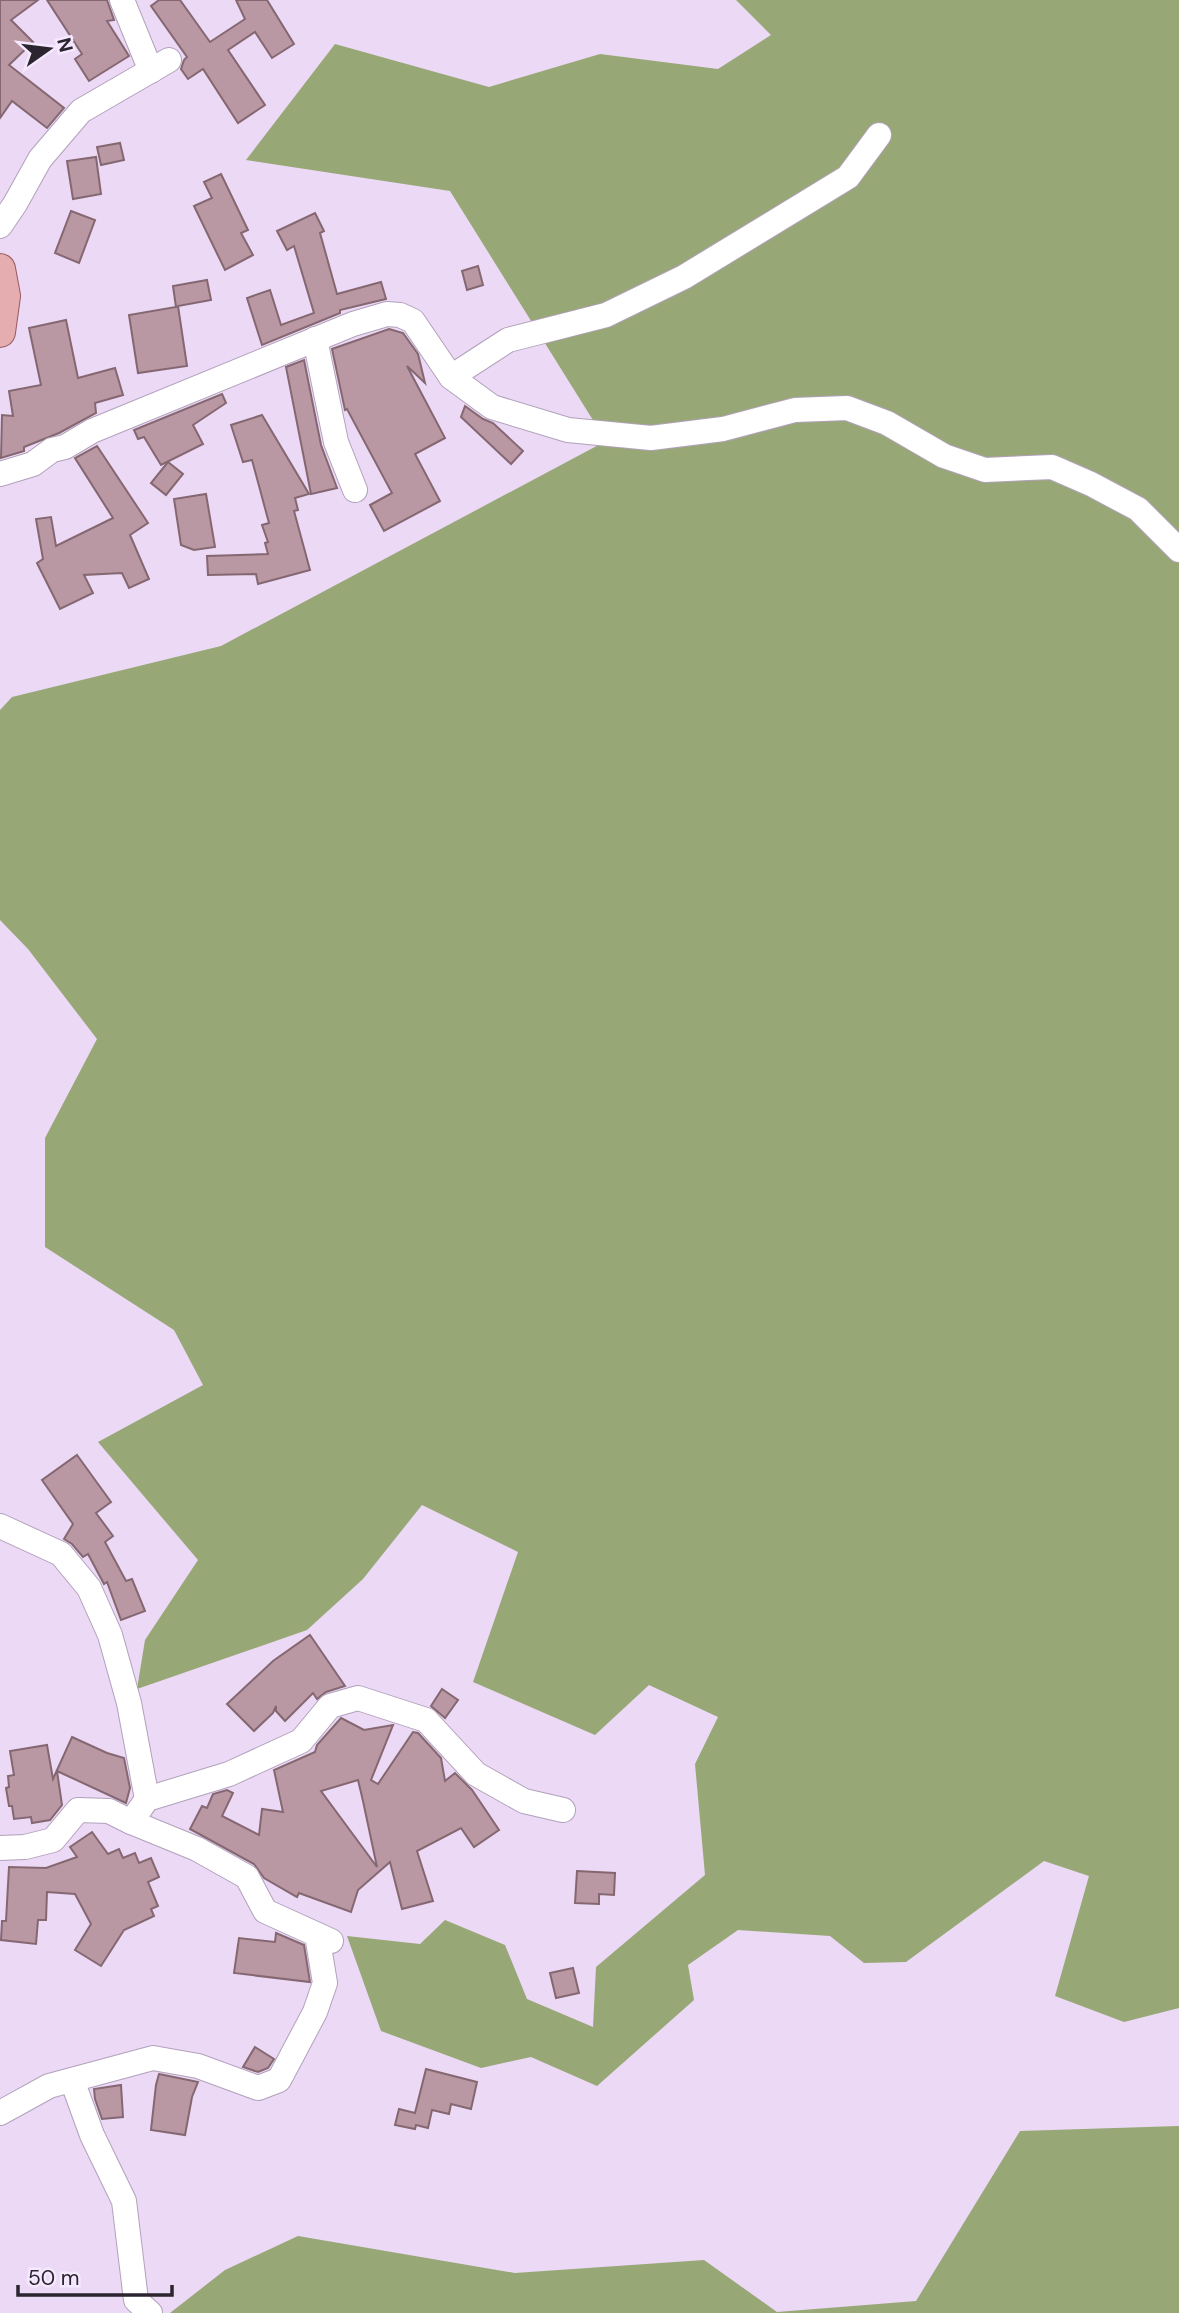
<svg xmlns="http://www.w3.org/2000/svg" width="1179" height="2313" font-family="'DM Sans',sans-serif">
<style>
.forest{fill:#98a776}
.building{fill:#b998a4;stroke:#856771;stroke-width:2;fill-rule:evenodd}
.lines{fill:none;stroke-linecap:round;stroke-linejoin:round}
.minor-casing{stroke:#b2a1bb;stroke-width:26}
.major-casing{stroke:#995a60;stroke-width:32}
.minor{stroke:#fff;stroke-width:24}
.major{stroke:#e5adb0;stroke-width:30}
</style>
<rect width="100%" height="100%" fill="#ebd9f5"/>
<!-- forest -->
<g class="forest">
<path d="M 736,0 L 1179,0 L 1179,2008 L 1124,2022 L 1055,1996 L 1089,1876 L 1044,1861 L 906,1962 L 864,1963 L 830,1936 L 738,1930 L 688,1965 L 694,2000 L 597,2086 L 531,2057 L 481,2068 L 381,2031 L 347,1936 L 420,1944 L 445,1920 L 505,1945 L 527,1999 L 593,2027 L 596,1967 L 705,1875 L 695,1764 L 718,1717 L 649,1685 L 595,1735 L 473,1682 L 518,1552 L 422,1505 L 363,1579 L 307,1630 L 137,1689 L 145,1640 L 198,1560 L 98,1442 L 203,1385 L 174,1330 L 45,1247 L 45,1138 L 97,1039 L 28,949 L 0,920 L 0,710 L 12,697 L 221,646 L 606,441 L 450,191 L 246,160 L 335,44 L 489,87 L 600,54 L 718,69 L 771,35 Z"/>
<path d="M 1179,2126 L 1179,2313 L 170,2313 L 225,2270 L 298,2236 L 515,2273 L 704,2260 L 777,2312 L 916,2301 L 1020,2131 Z"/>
</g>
<!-- building -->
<g class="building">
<path d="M 0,0 L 38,0 L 11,20 L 33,42 L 9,65 L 64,108 L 47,128 L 12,101 L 0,118 Z"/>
<path d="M 47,0 L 107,0 L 114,20 L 107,21 L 129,56 L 89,81 L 75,59 L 82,54 Z"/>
<path d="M 159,0 L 180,0 L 210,42 L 245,19 L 236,0 L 267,0 L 294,44 L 272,58 L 255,32 L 228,50 L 265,105 L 238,123 L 203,69 L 188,79 L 181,69 L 184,60 L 187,57 L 151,6 Z"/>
<path d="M 120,143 L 124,160 L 101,165 L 97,147 Z"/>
<path d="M 96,157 L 101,194 L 73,199 L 67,161 Z"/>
<path d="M 221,174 L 248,230 L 241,233 L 253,255 L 225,270 L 194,206 L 212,198 L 204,182 Z"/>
<path d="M 71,211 L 95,220 L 79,263 L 55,253 Z"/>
<path d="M 315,213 L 324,231 L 320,233 L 337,294 L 381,282 L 386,299 L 340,310 L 340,313 L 262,345 L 247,298 L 270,290 L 281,325 L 314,313 L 294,246 L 287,250 L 277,231 Z"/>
<path d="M 478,266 L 483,285 L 467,290 L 462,271 Z"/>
<path d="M 207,280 L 211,300 L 178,306 L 187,366 L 138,373 L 129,315 L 176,307 L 173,286 Z"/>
<path d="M 66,320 L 78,378 L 115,368 L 123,395 L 95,403 L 96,413 L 59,433 L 24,447 L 24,451 L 1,458 L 2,415 L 13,416 L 9,391 L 41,385 L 29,328 Z"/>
<path d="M 389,329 L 403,333 L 418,354 L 425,383 L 407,366 L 445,438 L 415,454 L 440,501 L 384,531 L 370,505 L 392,493 L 347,409 L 345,410 L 332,349 Z"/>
<path d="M 304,360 L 321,445 L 337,488 L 311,494 L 286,367 Z"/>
<path d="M 222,394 L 226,403 L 193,425 L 203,444 L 161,465 L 144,437 L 138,439 L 134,430 Z"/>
<path d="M 465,406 L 483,419 L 493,423 L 523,451 L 511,464 L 461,417 Z"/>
<path d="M 262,415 L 309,494 L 295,498 L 298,510 L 294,511 L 310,570 L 258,584 L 256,574 L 208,575 L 207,556 L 268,554 L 265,543 L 268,542 L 262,525 L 269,523 L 252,460 L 243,462 L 231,425 Z"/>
<path d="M 97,446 L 148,523 L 130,535 L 149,579 L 129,588 L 122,573 L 84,575 L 93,593 L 60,609 L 37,563 L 43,559 L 36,519 L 51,517 L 56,546 L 113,518 L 75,458 Z"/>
<path d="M 168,462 L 183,474 L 166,495 L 151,483 Z"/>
<path d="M 206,494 L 215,547 L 194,550 L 181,545 L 174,499 Z"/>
<path d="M 77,1455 L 111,1502 L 96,1513 L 113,1536 L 105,1542 L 126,1581 L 132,1579 L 145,1611 L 121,1620 L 107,1582 L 104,1584 L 88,1554 L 83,1557 L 72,1544 L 64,1539 L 73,1524 L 42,1480 Z"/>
<path d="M 310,1635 L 345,1686 L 326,1692 L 317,1699 L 313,1693 L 285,1721 L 276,1711 L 276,1706 L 273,1713 L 254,1731 L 227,1704 L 273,1661 Z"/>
<path d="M 442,1689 L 458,1700 L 445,1718 L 431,1706 Z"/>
<path d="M 341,1718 L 364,1730 L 393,1725 L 371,1780 L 378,1784 L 413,1732 L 418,1733 L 441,1758 L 445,1781 L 455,1773 L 472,1790 L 499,1830 L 474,1847 L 461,1828 L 417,1851 L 433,1901 L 402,1909 L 390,1862 L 358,1890 L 351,1912 L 299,1893 L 297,1897 L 264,1878 L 254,1864 L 190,1829 L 202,1806 L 207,1808 L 213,1794 L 227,1790 L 233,1793 L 222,1816 L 259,1835 L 262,1809 L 283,1812 L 274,1770 L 315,1752 L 317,1745 ZM 358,1780 L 363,1801 L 377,1867 L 321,1791 Z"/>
<path d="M 72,1737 L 107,1753 L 124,1758 L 130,1788 L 126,1803 L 57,1771 L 62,1805 L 50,1820 L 32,1823 L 31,1817 L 14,1819 L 12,1806 L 9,1806 L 6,1788 L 9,1787 L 8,1776 L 14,1775 L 10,1751 L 47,1745 L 53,1779 Z"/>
<path d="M 92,1832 L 108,1854 L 119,1849 L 123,1858 L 135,1853 L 139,1863 L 151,1858 L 159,1877 L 148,1882 L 158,1906 L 151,1909 L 154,1916 L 124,1930 L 101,1966 L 75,1950 L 91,1924 L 75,1894 L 47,1892 L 46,1920 L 38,1920 L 36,1944 L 1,1940 L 2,1921 L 6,1921 L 9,1867 L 46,1868 L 77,1857 L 70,1847 Z"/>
<path d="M 577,1871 L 615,1873 L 614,1895 L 599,1894 L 599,1904 L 575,1903 Z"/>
<path d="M 276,1933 L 304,1945 L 310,1982 L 234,1973 L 239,1938 L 275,1942 Z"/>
<path d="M 573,1968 L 579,1993 L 556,1998 L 550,1973 Z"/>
<path d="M 255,2047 L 274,2059 L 268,2068 L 258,2072 L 243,2067 Z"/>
<path d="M 426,2069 L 477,2082 L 471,2109 L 451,2104 L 449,2114 L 432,2110 L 428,2128 L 416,2125 L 415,2129 L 395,2125 L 399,2109 L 415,2113 Z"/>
<path d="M 159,2074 L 198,2082 L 192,2097 L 185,2135 L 151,2130 L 156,2085 Z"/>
<path d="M 121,2085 L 123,2117 L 102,2119 L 95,2099 L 94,2089 Z"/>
</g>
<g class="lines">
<defs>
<g id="minor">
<path d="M 122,0 L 151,71"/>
<path d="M 0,226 L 15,204 L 40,159 L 81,111 L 169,60"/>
<path d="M 315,339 L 336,442 L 355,490"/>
<path d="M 451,377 L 508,340 L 606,315 L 684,277 L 848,177 L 879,135"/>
<path d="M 0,474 L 33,464 L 52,450 L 65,447 L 92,431 L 353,324 L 387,314 L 400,315 L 413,321 L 451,377 L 492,407 L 568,430 L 651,438 L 723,429 L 795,410 L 847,408 L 887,423 L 944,456 L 985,470 L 1052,467 L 1091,484 L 1138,509 L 1179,550"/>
<path d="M 0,1526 L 61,1554 L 89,1588 L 110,1635 L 129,1703 L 147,1799"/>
<path d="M 131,1822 L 197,1849 L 247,1877 L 265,1911 L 331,1941"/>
<path d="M 0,1848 L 25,1847 L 53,1840 L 78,1810 L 109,1811 L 131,1822 L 147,1799 L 229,1774 L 301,1741 L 330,1706 L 358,1698 L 426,1720 L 476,1774 L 524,1801 L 563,1810"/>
<path d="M 72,2080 L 92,2135 L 124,2201 L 136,2300 L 150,2313"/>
<path d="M 0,2113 L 49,2086 L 153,2058 L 198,2066 L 258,2088 L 279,2080 L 315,2012 L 325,1983 L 317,1935"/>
</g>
<path id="major" d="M 0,269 L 5,296 L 0,332"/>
</defs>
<!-- minor casing -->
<use href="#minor" class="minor-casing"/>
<!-- major casing -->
<use href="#major" class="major-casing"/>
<!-- minor -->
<use href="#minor" class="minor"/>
<!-- major -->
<use href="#major" class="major"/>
</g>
<!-- north arrow -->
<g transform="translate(49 49) rotate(76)" stroke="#f6e8fe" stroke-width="5" paint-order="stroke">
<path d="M0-5L12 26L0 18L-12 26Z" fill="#2b252f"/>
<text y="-10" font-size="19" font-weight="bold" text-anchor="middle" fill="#2b252f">N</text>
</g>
<!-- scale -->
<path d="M18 2285v10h154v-10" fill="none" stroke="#2b252f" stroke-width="3.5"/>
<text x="28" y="2285" font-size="21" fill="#2b252f" stroke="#f6e8fe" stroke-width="5" paint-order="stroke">50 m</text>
</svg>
